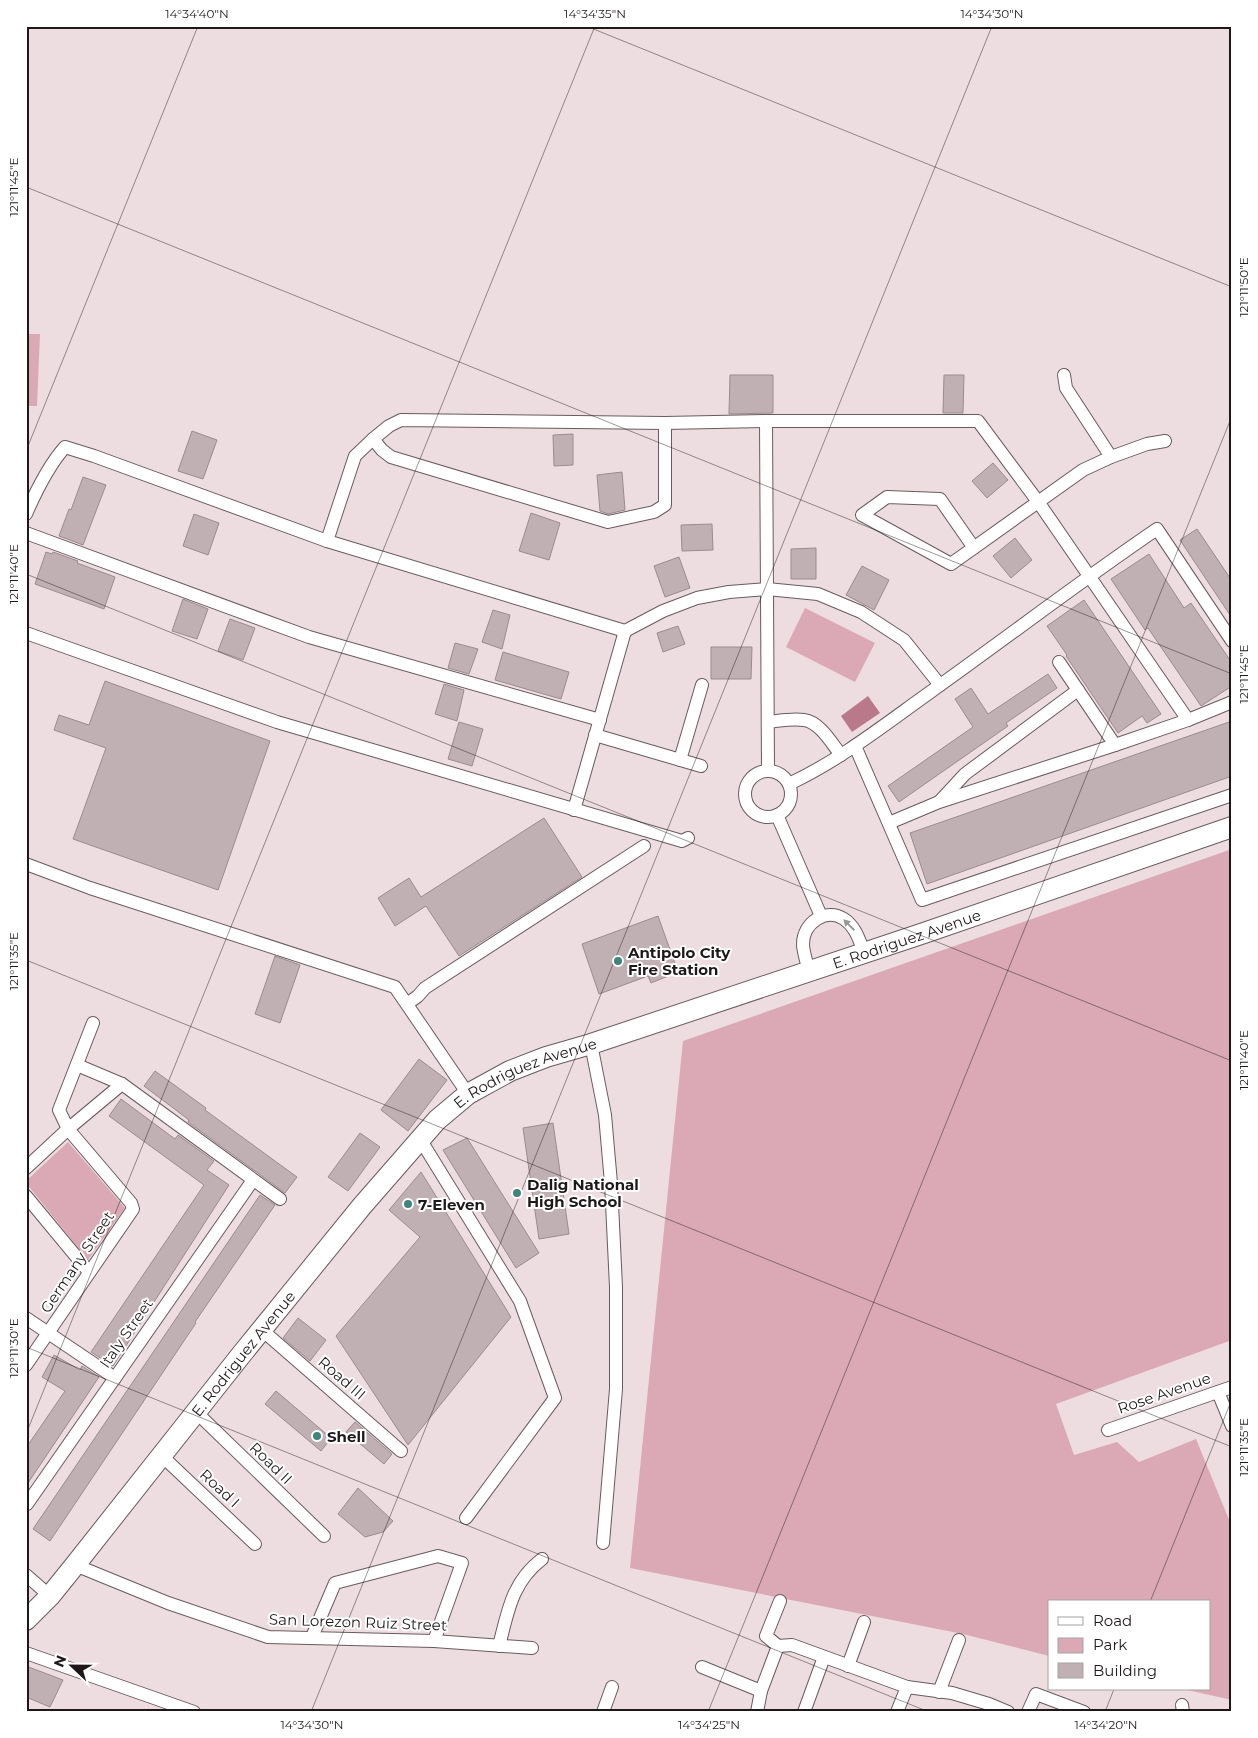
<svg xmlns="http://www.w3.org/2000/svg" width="1258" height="1738" font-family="Montserrat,sans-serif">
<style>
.green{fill:#daa9b5}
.water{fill:#b9798a}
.building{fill:#c0b0b4;stroke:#9a8b8e}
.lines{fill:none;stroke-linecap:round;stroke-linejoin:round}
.street-casing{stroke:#685b5e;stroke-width:14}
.primary-casing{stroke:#685b5e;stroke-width:22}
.street{stroke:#fff;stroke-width:12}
.primary{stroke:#fff;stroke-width:20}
.oneway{fill:#9a9798}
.ticks{fill:none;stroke:#1e1819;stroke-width:1;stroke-opacity:0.45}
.poi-dot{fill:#40857b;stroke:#fff;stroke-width:2}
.labels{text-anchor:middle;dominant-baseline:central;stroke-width:4;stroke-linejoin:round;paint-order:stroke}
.street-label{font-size:15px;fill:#1e1819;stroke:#fff}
.poi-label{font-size:15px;font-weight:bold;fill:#1e1819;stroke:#fff;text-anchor:start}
.neatline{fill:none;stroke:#1e1819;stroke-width:2}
.ticks-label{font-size:12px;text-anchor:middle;fill:#1e1819}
</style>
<rect width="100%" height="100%" fill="#eddde0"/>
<!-- green -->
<g class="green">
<path d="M 26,334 L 40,334 L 37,406 L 26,406 Z"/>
<path d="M 805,608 L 875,643 L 855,682 L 786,647 Z"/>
<path d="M 1232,849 L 1232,1340 L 1056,1404 L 1074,1455 L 1117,1442 L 1139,1462 L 1196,1439 L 1232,1527 L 1232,1700 L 1183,1689 L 1209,1689 L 1209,1602 L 1049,1602 L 1049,1656 L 963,1634 L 630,1568 L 683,1041 Z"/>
<path d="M 68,1142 L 125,1208 L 88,1260 L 26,1183 L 26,1181 Z"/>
</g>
<!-- water -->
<path class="water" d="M 868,696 L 880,713 L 852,732 L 841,716 Z"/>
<!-- building -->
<g class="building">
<path d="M 730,375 L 773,375 L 773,413 L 729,414 Z"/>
<path d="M 944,375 L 964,375 L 963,413 L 943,413 Z"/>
<path d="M 192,431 L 217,440 L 203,479 L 178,471 Z"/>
<path d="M 573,434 L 573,465 L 554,466 L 553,435 Z"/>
<path d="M 993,463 L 1008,480 L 987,498 L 972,481 Z"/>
<path d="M 622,472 L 625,510 L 608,514 L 600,511 L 597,475 Z"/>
<path d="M 83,477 L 106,485 L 83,545 L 59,536 L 69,509 L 71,510 Z"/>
<path d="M 531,513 L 560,523 L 549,560 L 519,551 Z"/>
<path d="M 194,514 L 219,523 L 208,555 L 183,546 Z"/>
<path d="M 712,524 L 713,550 L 682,551 L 681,525 Z"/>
<path d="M 1197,529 L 1232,581 L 1232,618 L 1180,540 Z"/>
<path d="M 1015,538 L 1032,560 L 1011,578 L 993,556 Z"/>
<path d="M 816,548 L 816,579 L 791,579 L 791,549 Z"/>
<path d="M 46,552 L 52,554 L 53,552 L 78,561 L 77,563 L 115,577 L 104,609 L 35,584 Z"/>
<path d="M 1149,554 L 1184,608 L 1191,603 L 1232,663 L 1232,686 L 1201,706 L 1148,628 L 1145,630 L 1111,579 Z"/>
<path d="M 679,557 L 690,588 L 665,597 L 654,566 Z"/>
<path d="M 862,566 L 889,580 L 874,610 L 846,595 Z"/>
<path d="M 183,599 L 208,609 L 197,639 L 172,631 Z"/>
<path d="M 1084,600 L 1161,714 L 1147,723 L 1142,716 L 1118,733 L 1066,656 L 1067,655 L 1047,626 Z"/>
<path d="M 493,610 L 510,615 L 502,649 L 482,642 Z"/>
<path d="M 230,619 L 255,628 L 243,660 L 218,651 Z"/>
<path d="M 678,626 L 685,644 L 663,652 L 657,633 Z"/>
<path d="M 455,643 L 478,649 L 469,674 L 448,668 Z"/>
<path d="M 711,647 L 752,647 L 751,679 L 711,679 Z"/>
<path d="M 503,652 L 569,672 L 561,699 L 495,680 Z"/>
<path d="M 1048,674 L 1057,688 L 1006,723 L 1008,726 L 899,802 L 888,786 L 973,727 L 955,699 L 971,688 L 988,714 Z"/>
<path d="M 105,681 L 270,741 L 218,890 L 73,839 L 106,748 L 54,730 L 59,715 L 89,725 Z"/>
<path d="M 444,684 L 464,690 L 457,721 L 435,714 Z"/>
<path d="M 1232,721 L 1232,776 L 927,884 L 910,833 Z"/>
<path d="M 459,722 L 483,729 L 472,766 L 448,759 Z"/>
<path d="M 544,818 L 582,877 L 459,956 L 426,906 L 395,926 L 378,898 L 409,878 L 421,897 Z"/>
<path d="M 658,916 L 678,972 L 651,983 L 648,976 L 599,994 L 582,944 Z"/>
<path d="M 275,956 L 300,965 L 280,1023 L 255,1014 Z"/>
<path d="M 419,1059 L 447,1080 L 408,1131 L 381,1110 Z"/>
<path d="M 155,1071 L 206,1108 L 205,1110 L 297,1177 L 285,1193 L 188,1122 L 189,1120 L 144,1086 Z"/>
<path d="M 121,1099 L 175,1139 L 178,1135 L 214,1161 L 207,1170 L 229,1185 L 113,1366 L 91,1352 L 204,1185 L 109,1116 Z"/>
<path d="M 553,1123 L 569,1234 L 539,1239 L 523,1128 Z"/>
<path d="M 360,1133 L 380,1147 L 348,1191 L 328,1177 Z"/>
<path d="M 467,1138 L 539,1253 L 516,1268 L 443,1150 Z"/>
<path d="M 421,1172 L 511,1317 L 408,1445 L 336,1336 L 420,1237 L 389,1210 Z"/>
<path d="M 260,1195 L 275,1205 L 195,1322 L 196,1323 L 50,1541 L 33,1529 Z"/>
<path d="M 298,1318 L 326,1340 L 310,1361 L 283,1338 Z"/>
<path d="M 54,1355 L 80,1370 L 82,1366 L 99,1377 L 26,1486 L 26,1448 L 65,1391 L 42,1377 Z"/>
<path d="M 276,1391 L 331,1438 L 321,1451 L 265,1404 Z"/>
<path d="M 355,1422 L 392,1454 L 384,1464 L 346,1432 Z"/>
<path d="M 358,1488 L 393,1521 L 383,1532 L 365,1537 L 338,1514 Z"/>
<path d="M 26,1666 L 63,1680 L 50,1707 L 26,1697 Z"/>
</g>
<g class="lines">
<defs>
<g id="street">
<path d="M 1064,375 L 1066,388 L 1111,457"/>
<path d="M 766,421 L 768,770"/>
<path d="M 373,439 L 382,450 L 391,457 L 608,522 L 654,512 L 665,505 L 665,423"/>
<path d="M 26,514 C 36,491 48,466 65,447 L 94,456 L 327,541 L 625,631 L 663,611 L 697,598 L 729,592 L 767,589 L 818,594 L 861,612 L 904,640 L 940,685"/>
<path d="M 26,533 L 309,637 L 600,720"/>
<path d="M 327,541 L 355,456 L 373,439 L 389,426 L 401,420 L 665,423 L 766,421 L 978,421 L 1039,503 L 1188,720"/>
<path d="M 974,548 L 940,499 L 887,497 L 862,515 L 951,564 L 1083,470 L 1111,457 L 1147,444 L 1165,441"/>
<path d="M 26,633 L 277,722 L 682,841 L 688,838"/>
<path d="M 1059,662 L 1115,745"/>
<path d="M 768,722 C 779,721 792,718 804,720 C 820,722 832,744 841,755"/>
<path d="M 595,735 L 701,766"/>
<path d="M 855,746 L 922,900 L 1232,795"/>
<path d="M 680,760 L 702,685"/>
<circle cx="768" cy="794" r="23"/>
<path d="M 789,784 C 840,760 884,725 929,693 C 1005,639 1079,582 1157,529 L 1232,641"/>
<path d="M 940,801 L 965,774 L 1078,690"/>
<path d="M 574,810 L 625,631"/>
<path d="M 777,815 L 821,916"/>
<path d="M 889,823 L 939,802 L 1115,745 L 1188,720 L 1232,702"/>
<path d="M 26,864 L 90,888 L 395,987 L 468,1094"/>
<path d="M 809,971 C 807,963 803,952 803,944 C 803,923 826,907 844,919 C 856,927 859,940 864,952"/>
<path d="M 407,1004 L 418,996 L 425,988 L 644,846"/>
<path d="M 591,1044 L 605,1115 L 611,1183 L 616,1287 L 616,1389 L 603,1543"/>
<path d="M 77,1065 L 122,1084 L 280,1199"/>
<path d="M 420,1139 L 520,1301 L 555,1398 L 466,1518"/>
<path d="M 26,1168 L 68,1129 L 122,1084"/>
<path d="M 26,1196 L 89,1272"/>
<path d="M 26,1318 L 115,1378"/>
<path d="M 262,1330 L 401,1451"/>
<path d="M 26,1365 L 133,1209 L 131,1203 L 68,1129 L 59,1110 L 93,1023"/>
<path d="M 1218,1392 L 1232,1426"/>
<path d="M 196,1412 L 324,1536"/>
<path d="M 1108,1430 L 1232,1387"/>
<path d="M 162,1456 L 255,1544"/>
<path d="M 27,1504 L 253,1180"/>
<path d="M 75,1565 L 168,1603 L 268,1637 L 434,1641 L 532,1648"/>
<path d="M 26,1575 L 50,1596"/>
<path d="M 780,1601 L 766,1636 L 778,1646 L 792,1645 L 907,1687 L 952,1693 L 989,1704 L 1008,1712"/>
<path d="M 312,1637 L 335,1583 L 438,1556 L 462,1563 L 434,1641"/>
<path d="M 499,1646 C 508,1611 512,1582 542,1559"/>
<path d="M 26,1653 L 194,1712"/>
<path d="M 848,1666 L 864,1622"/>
<path d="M 702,1667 L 761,1691"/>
<path d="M 939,1692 L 959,1640"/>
<path d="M 1182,1705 L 1183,1712"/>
<path d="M 603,1712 L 612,1687"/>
<path d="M 757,1712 L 761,1691 L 778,1646"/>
<path d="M 804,1712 L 824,1657"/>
<path d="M 897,1712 L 907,1687"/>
<path d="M 1028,1712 L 1036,1694 L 1084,1712"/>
</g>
<g id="primary">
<path id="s1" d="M 26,1620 L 50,1596 L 75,1565 L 241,1355 L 362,1206 L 437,1120 L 468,1094 L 510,1071 L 546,1057 L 591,1044 L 924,933 L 1232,827"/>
</g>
</defs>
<!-- street casing -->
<use href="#street" class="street-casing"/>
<!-- primary casing -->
<use href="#primary" class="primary-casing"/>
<!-- street -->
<use href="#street" class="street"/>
<!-- primary -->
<use href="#primary" class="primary"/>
</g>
<!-- one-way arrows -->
<defs><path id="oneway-solid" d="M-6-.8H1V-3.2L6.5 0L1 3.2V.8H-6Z" transform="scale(1.25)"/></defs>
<use class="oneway" href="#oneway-solid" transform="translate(849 925) rotate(-135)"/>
<!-- ticks -->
<path class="ticks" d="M 586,26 L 1232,287M 26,187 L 1232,674M 26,451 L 198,26M 26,574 L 1232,1061M 26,960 L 1232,1447M 26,1347 L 929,1712M 26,1434 L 595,26M 1150,1602 L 1232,1399M 311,1712 L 992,26M 708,1712 L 1232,416M 1105,1712 L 1114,1689"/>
<!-- markers -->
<g class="poi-dot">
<circle cx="618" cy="961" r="5"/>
<circle cx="517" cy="1193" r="5"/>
<circle cx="408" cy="1204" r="5"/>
<circle cx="317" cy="1436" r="5"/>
</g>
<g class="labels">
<!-- street labels -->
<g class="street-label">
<text stroke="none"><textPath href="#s1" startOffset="1154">E. Rodriguez Avenue</textPath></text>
<text stroke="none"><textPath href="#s1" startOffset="749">E. Rodriguez Avenue</textPath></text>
<text transform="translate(77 1262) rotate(-56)">Germany Street</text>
<text transform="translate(126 1333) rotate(-55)">Italy Street</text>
<text stroke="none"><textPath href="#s1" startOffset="344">E. Rodriguez Avenue</textPath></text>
<text transform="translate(342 1378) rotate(41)">Road III</text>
<text transform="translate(1164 1393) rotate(-19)">Rose Avenue</text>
<text transform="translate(271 1463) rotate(44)">Road II</text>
<text transform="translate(220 1488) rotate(43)">Road I</text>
<text transform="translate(358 1622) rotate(2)">San Lorezon Ruiz Street</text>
</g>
<!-- poi labels -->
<g class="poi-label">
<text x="628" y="952">Antipolo City<tspan x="628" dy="17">Fire Station</tspan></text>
<text x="527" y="1184">Dalig National<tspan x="527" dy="17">High School</tspan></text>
<text x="418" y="1204">7-Eleven</text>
<text x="327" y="1436">Shell</text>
</g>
</g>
<!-- border -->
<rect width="1258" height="1738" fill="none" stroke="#ffffff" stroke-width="55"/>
<!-- legend -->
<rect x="1048" y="1600" width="162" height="90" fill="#ffffff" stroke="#a5a3a3"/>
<rect x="1058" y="1617" width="25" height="8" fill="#ffffff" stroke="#a5a3a3"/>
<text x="1093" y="1626" font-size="15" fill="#1e1819">Road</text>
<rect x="1058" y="1638" width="25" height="15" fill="#daa9b5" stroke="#a5a3a3"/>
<text x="1093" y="1650" font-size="15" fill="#1e1819">Park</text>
<rect x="1058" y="1663" width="25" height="15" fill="#c0b0b4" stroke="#a5a3a3"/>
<text x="1093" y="1676" font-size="15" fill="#1e1819">Building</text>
<!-- north arrow -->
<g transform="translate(72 1666) rotate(292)" stroke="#ffffff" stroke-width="4" paint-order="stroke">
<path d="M0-4L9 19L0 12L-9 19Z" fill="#1e1819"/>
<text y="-8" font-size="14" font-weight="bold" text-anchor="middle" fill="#1e1819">N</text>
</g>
<rect x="28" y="28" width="1202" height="1682" class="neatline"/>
<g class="ticks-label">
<text x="197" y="18">14°34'40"N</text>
<text x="595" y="18">14°34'35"N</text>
<text x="992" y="18">14°34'30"N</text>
<text transform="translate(14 187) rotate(-90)" y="4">121°11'45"E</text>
<text transform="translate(1244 287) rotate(-90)" y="4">121°11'50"E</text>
<text transform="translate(14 574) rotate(-90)" y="4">121°11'40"E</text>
<text transform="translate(1244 674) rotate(-90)" y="4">121°11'45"E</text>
<text transform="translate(14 961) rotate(-90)" y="4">121°11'35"E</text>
<text transform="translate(1244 1060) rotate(-90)" y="4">121°11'40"E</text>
<text transform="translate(14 1348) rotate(-90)" y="4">121°11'30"E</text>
<text transform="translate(1244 1447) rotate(-90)" y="4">121°11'35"E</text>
<text x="312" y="1729">14°34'30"N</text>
<text x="709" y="1729">14°34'25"N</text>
<text x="1106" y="1729">14°34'20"N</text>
</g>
</svg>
